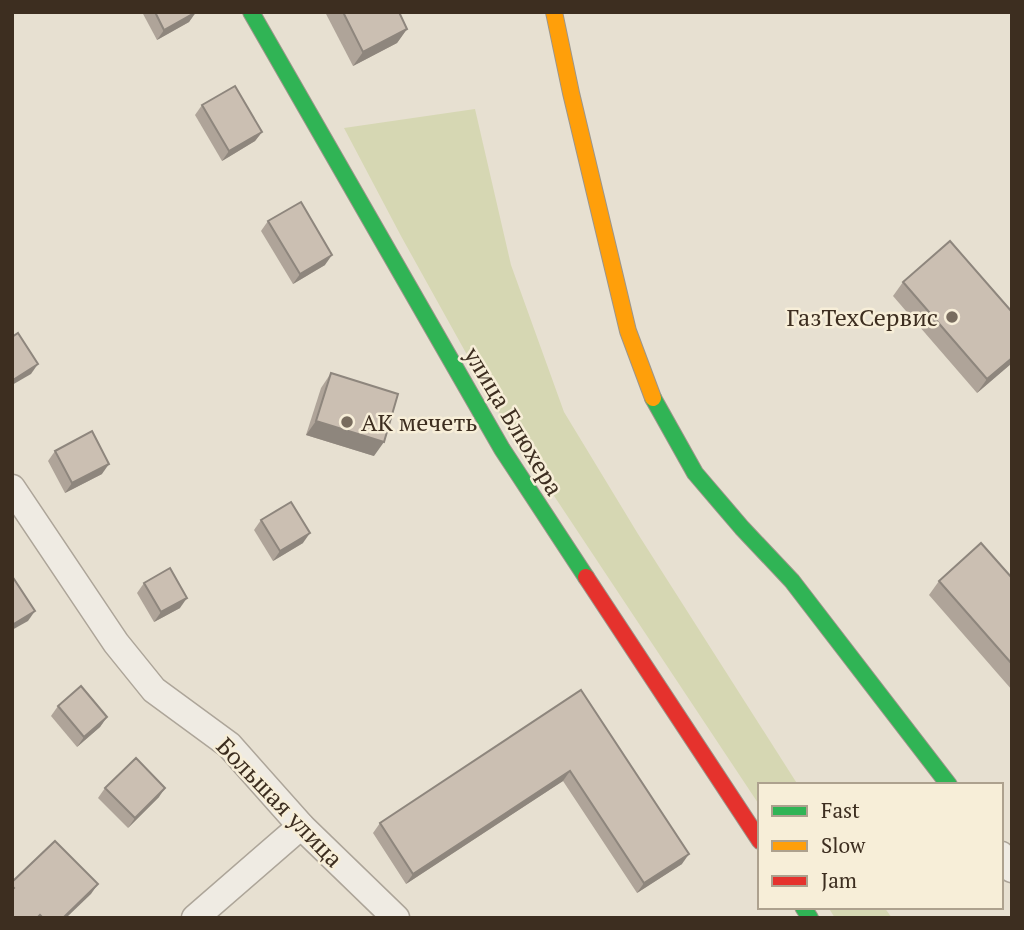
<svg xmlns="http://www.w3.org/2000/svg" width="1024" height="930" font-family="'PT Serif',serif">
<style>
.green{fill:#d6d7b3}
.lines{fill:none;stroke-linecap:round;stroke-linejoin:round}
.street-casing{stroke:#ada599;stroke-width:29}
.fast-casing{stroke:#9c958a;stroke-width:18}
.slow-casing{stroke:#9c958a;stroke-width:18}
.jam-casing{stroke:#9c958a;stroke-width:18}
.street{stroke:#efebe3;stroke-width:26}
.fast{stroke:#30b455;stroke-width:16}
.slow{stroke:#ff9f0a;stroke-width:16}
.jam{stroke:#e5322d;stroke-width:16}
.wall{fill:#afa499}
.shaded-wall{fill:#8e867d}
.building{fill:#cbbfb2;stroke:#8e867d;stroke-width:2}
.poi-dot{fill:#786c5e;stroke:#f7eed8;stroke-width:2.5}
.labels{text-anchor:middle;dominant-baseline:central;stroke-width:5;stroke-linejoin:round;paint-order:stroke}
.poi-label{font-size:24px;fill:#3d2e20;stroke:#f7eed8;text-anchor:end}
.street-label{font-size:24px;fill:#3d2e20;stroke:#f7eed8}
</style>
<rect width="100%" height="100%" fill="#e7e0d1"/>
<!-- green -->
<g class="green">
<path d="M 475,109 L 511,265 L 564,412 L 638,534 L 798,785 L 760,785 L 760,806 L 501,416 L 401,236 L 344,128 Z"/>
<path d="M 828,907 L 884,907 L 892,918 L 835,918 Z"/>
</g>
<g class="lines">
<defs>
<g id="street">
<path d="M 12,488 L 116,643 L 154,690 L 229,745 L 301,826 L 396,918"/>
<path d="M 1001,855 L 1012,869"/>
<path d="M 195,918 L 301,826"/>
</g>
<g id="fast">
<path d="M 251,12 L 502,449 L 586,577"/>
<path d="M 653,398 L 695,473 L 742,528 L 792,581 L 949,785"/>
<path d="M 803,907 L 810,918"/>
</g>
<path id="slow" d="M 554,12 L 571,93 L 628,331 L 653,398"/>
<path id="jam" d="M 586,577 L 760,841"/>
</defs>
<!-- street casing -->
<use href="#street" class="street-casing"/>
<!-- fast casing -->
<use href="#fast" class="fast-casing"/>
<!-- slow casing -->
<use href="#slow" class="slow-casing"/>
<!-- jam casing -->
<use href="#jam" class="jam-casing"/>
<!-- street -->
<use href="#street" class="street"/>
<!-- fast -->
<use href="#fast" class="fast"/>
<!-- slow -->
<use href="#slow" class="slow"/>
<!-- jam -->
<use href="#jam" class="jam"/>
</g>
<!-- wall -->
<g class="wall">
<path d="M 142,12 L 196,12 L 189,22 L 157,40 Z"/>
<path d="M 325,12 L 399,12 L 407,29 L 397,43 L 353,66 Z"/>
<path d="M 202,105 L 262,132 L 255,141 L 222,161 L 195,115 Z"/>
<path d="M 268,221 L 325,265 L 293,284 L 261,231 Z"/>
<path d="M 903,282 L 1012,363 L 977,393 L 893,296 Z"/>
<path d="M 331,373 L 374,456 L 306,435 L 321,388 Z"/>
<path d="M 55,451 L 102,474 L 65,493 L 48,461 Z"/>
<path d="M 261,520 L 303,543 L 273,561 L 254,530 Z"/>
<path d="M 1012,578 L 1012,690 L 929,595 L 939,581 Z"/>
<path d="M 144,583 L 180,608 L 154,622 L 137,593 Z"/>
<path d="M 581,690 L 682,864 L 637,893 L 563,781 L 406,884 L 373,833 L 380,823 Z"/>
<path d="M 58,706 L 107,717 L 100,727 L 77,747 L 51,716 Z"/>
<path d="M 105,788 L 159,797 L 128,828 L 98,798 Z"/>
</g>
<!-- shaded-wall -->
<g class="shaded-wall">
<path d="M 196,12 L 189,22 L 157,40 L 164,30 Z"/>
<path d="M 407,29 L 397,43 L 353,66 L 363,52 Z"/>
<path d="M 262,132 L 255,141 L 222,161 L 229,151 Z"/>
<path d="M 332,255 L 325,265 L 293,284 L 300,274 Z"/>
<path d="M 1012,358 L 1012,363 L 977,393 L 987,379 Z"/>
<path d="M 38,364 L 31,374 L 12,385 L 13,380 Z"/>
<path d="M 316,421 L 384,442 L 374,456 L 306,435 Z"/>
<path d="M 109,464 L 102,474 L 65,493 L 72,483 Z"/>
<path d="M 310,533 L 303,543 L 273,561 L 280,551 Z"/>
<path d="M 187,598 L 180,608 L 154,622 L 161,612 Z"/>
<path d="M 35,611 L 28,621 L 12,630 L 12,625 Z"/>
<path d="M 107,717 L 100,727 L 77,747 L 84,737 Z"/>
<path d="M 570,771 L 563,781 L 406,884 L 413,874 Z"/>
<path d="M 165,788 L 159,797 L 128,828 L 135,818 Z"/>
<path d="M 689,854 L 682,864 L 637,893 L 644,883 Z"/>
<path d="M 98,884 L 91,894 L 66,918 L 63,918 Z"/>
</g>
<!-- building -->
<g class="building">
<path d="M 155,12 L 196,12 L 164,30 Z"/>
<path d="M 343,12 L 399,12 L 407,29 L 363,52 Z"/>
<path d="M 235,86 L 262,132 L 229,151 L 202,105 Z"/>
<path d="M 301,202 L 332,255 L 300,274 L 268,221 Z"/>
<path d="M 950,241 L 1012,312 L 1012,358 L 987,379 L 903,282 Z"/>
<path d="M 18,333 L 38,364 L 13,380 L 12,337 Z"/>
<path d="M 331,373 L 398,394 L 384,442 L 316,421 Z"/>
<path d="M 92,431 L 109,464 L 72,483 L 55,451 Z"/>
<path d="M 291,502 L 310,533 L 280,551 L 261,520 Z"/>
<path d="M 981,543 L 1012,578 L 1012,664 L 939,581 Z"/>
<path d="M 170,568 L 187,598 L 161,612 L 144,583 Z"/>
<path d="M 12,576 L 35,611 L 12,625 Z"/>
<path d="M 81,686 L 107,717 L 84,737 L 58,706 Z"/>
<path d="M 581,690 L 689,854 L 644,883 L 570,771 L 413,874 L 380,823 Z"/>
<path d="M 136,758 L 165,788 L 135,818 L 105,788 Z"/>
<path d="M 55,841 L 98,884 L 63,918 L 43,918 L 40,915 L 37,918 L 12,918 L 12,890 L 14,888 L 12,886 L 12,882 Z"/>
</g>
<!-- markers -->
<g class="poi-dot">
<circle cx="952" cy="317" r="7"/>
<circle cx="347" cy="422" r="7"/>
</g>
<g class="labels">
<!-- poi labels -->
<g class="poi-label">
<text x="938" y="317">ГазТехСервис</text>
<text x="361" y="422" text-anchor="start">АК мечеть</text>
</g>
<!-- street labels -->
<g class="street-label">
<text transform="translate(514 421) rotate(59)">улица Блюхера</text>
<text transform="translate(280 802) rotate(46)">Большая улица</text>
</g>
</g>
<!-- border -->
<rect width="1024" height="930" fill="none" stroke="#3d2e20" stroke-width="28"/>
<!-- legend -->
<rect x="758" y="783" width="245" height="126" fill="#f7eed8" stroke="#ada18e" stroke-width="2"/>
<rect x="772" y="806" width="35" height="10" fill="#30b455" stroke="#ada18e" stroke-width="2"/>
<text x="821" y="818" font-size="21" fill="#3d2e20">Fast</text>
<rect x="772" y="841" width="35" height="10" fill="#ff9f0a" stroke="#ada18e" stroke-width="2"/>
<text x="821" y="853" font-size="21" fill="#3d2e20">Slow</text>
<rect x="772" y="876" width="35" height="10" fill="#e5322d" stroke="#ada18e" stroke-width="2"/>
<text x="821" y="888" font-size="21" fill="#3d2e20">Jam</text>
</svg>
